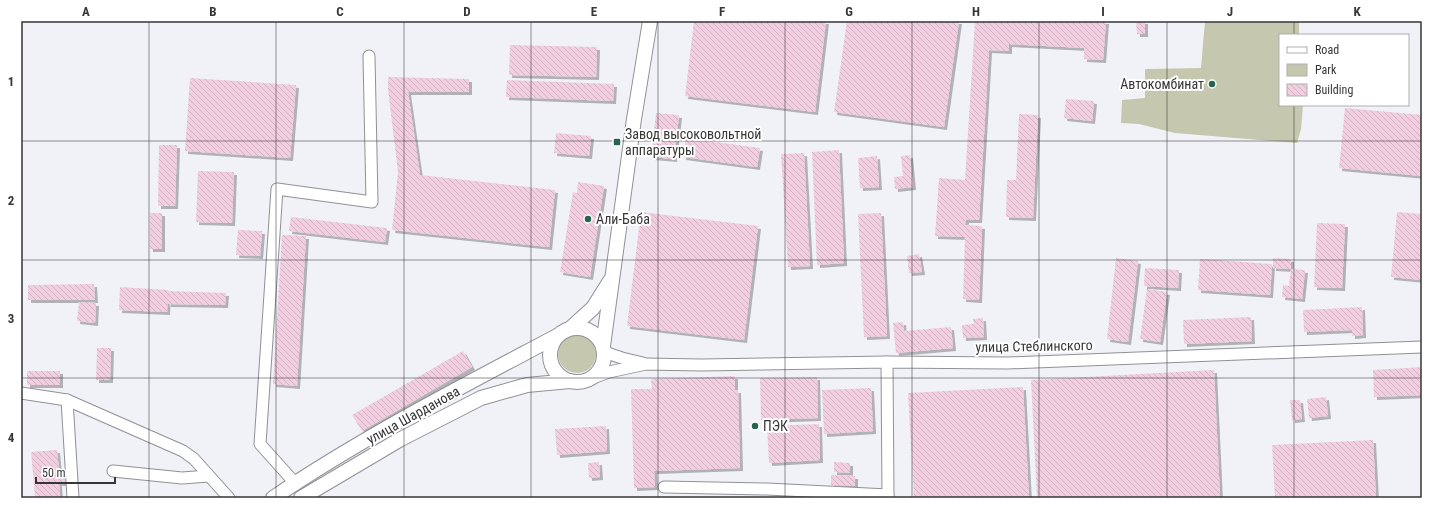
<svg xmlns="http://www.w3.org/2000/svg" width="1443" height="519" font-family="'Roboto Condensed',sans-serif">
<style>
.green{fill:#c5c7ae}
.building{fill:url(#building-back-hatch);filter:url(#shadow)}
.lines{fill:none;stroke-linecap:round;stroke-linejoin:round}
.minor-casing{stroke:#909196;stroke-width:13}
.major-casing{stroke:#909196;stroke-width:16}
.minor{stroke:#fff;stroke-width:11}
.major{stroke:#fff;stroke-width:14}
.grid{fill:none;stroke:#363638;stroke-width:1;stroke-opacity:0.55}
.poi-dot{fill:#27644f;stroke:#fff;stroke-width:1.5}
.labels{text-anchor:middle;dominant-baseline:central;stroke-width:4;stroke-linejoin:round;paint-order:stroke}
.poi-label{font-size:14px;fill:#363638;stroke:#fff;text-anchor:start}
.street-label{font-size:14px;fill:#363638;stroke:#fff}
.neatline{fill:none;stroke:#363638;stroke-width:1.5}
.grid-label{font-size:13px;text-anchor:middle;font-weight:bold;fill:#363638}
</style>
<defs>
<pattern id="building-back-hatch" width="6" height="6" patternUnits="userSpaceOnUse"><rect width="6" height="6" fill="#f3cee1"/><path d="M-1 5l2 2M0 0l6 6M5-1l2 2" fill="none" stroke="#d1b2c2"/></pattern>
<filter id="shadow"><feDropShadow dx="3" dy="3" stdDeviation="0" flood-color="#0004"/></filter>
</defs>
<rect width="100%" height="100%" fill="#f1f2f8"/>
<!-- green -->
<g class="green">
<path d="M 1205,21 L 1299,21 L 1299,35 L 1280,35 L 1280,105 L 1303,105 L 1301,129 L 1297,143 L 1175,133 L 1139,124 L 1121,123 L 1122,100 L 1145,98 L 1145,69 L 1201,68 Z"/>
<circle cx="577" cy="354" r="19"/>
</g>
<!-- building -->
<g class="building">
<path d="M 694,21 L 826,21 L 815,112 L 685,96 Z"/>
<path d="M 847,21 L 959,21 L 944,127 L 834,112 Z"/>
<path d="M 975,21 L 1055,21 L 1080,22 L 1080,21 L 1106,21 L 1103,60 L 1084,59 L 1084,48 L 1009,44 L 1009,51 L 989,50 L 979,220 L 966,220 L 965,225 L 982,226 L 979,300 L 963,299 L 965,237 L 935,236 L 939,178 L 965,180 Z"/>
<path d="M 1136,21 L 1145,21 L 1145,34 L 1137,34 Z"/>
<path d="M 510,45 L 597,47 L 596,77 L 509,75 Z"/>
<path d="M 388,77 L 469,79 L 469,92 L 408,92 L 420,175 L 555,190 L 549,247 L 392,230 L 398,172 L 388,90 Z"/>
<path d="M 190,78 L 296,85 L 290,158 L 185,151 Z"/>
<path d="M 507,80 L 614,84 L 613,101 L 506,97 Z"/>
<path d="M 1066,99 L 1094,101 L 1092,121 L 1064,118 Z"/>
<path d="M 1345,108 L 1422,115 L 1422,176 L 1339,168 Z"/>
<path d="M 656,113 L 679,115 L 674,159 L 651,157 Z"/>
<path d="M 1019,114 L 1038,115 L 1033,218 L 1006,217 L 1007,180 L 1016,180 Z"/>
<path d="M 556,133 L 591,136 L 589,156 L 554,153 Z"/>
<path d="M 686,138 L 760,148 L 757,167 L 683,157 Z"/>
<path d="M 159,145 L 177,145 L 175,206 L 158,206 Z"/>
<path d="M 839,150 L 844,263 L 817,265 L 812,152 Z"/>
<path d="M 804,153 L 810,266 L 788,267 L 781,154 Z"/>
<path d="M 910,155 L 913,187 L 895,189 L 894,177 L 903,176 L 901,156 Z"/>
<path d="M 877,156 L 879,187 L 860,188 L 858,158 Z"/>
<path d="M 198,171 L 234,172 L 232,223 L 196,222 Z"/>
<path d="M 578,182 L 604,186 L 590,277 L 560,272 L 573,192 L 577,193 Z"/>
<path d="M 641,212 L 758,226 L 744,340 L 627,326 Z"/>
<path d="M 1397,212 L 1422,214 L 1422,280 L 1391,277 Z"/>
<rect x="150" y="213" width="12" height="36"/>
<path d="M 881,213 L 887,336 L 864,337 L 858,214 Z"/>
<path d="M 291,217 L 387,228 L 385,242 L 289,231 Z"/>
<path d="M 1317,223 L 1345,224 L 1342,288 L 1314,287 Z"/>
<path d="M 238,230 L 262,231 L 260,256 L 236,255 Z"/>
<path d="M 282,235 L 306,236 L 297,386 L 273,384 Z"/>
<path d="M 919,254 L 922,272 L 909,273 L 907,256 Z"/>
<path d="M 1116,258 L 1138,261 L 1128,342 L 1107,339 Z"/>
<path d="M 1273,258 L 1291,259 L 1291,269 L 1273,268 Z"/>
<path d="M 1200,259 L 1272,264 L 1270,295 L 1198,290 Z"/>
<path d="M 1145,268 L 1179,270 L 1178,288 L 1144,286 Z"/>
<path d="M 1291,269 L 1305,270 L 1302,299 L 1282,297 L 1283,285 L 1289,286 Z"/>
<path d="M 94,284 L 95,300 L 28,300 L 28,285 Z"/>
<path d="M 120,287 L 168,290 L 167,312 L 119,310 Z"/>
<path d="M 1147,289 L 1167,292 L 1160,342 L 1140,339 Z"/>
<path d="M 168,291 L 226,293 L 225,305 L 168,304 Z"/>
<path d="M 79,302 L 96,303 L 95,323 L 77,321 Z"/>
<path d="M 1362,307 L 1363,335 L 1352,336 L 1352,330 L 1304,332 L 1303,310 Z"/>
<path d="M 1251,317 L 1252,341 L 1184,344 L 1183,320 Z"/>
<path d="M 983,318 L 984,337 L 963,338 L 962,325 L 974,324 L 973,319 Z"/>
<path d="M 903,322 L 904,331 L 951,327 L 953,348 L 896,353 L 893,323 Z"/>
<path d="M 97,348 L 111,348 L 110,380 L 96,380 Z"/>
<path d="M 463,351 L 472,367 L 362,431 L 352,415 Z"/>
<path d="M 1422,367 L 1422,395 L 1374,397 L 1373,370 Z"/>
<path d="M 1214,370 L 1220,498 L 1037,498 L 1031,380 Z"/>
<rect x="27" y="371" width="33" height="14"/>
<path d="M 735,376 L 735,390 L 738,390 L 740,468 L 654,471 L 655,487 L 634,488 L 631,389 L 652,389 L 651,379 Z"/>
<path d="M 817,377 L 818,418 L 761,420 L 760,378 Z"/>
<path d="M 1023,387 L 1029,498 L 914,498 L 908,393 Z"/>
<path d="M 871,388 L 873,431 L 824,434 L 822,390 Z"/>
<path d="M 1326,397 L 1328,416 L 1309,418 L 1307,399 Z"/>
<path d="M 1290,400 L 1300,400 L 1302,419 L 1292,420 Z"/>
<path d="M 819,424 L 820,460 L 769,463 L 767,426 Z"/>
<path d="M 606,426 L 607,451 L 557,455 L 555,429 Z"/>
<path d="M 1373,440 L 1376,498 L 1275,498 L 1272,445 Z"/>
<path d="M 57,450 L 59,471 L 64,470 L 64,475 L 67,475 L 68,483 L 59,483 L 60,498 L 35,498 L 31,452 Z"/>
<path d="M 599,462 L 600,477 L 589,478 L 588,463 Z"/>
<path d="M 834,462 L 850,463 L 850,473 L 834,472 Z"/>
<path d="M 831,475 L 855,476 L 855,486 L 831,485 Z"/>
</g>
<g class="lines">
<defs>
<g id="minor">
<path d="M 604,352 L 622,358 L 643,363"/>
<path d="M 887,362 L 888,498"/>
<path d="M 590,379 L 609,372 L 646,364 L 701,365 L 887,362 L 1008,363 L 1422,347"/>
<path d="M 21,393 L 67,400 L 183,451 L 194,459 L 229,498"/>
<path d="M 67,400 L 73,498"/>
<path d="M 113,471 L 182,478 L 209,476"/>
<path d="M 295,483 L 260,444 L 277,189 L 372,202 L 369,56"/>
<path d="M 664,487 L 767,489 L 888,495"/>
</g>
<g id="major">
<circle cx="577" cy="355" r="27"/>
<path d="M 571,328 L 593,308 L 610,281"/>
<path d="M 603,346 L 634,119 L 650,21"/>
<path d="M 273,498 C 363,437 461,387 557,336"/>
<path d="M 301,498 L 399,440 L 481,398 L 527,385 L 570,381"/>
</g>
</defs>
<!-- minor casing -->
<use href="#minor" class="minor-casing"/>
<!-- major casing -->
<use href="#major" class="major-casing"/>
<!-- minor -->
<use href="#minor" class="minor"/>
<!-- major -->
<use href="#major" class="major"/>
</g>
<!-- grid -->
<path class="grid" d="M 149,21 L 149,498M 276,21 L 276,498M 404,21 L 404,498M 531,21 L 531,498M 658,21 L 658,498M 785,21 L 785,498M 912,21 L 912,498M 1039,21 L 1039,498M 1167,21 L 1167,498M 1294,21 L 1294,35M 1294,105 L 1294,498M 21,141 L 1422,141M 21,260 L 1422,260M 21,378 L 1422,378"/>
<!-- markers -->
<g class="poi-dot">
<circle cx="1212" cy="84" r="4"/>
<rect x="613" y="138" width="8" height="8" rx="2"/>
<circle cx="588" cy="219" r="4"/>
<circle cx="755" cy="426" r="4"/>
</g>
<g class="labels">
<!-- poi labels -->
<g class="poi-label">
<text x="1204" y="84" text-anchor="end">Автокомбинат</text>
<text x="625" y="134">Завод высоковольтной<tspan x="625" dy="16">аппаратуры</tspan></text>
<text x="596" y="219">Али-Баба</text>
<text x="763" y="426">ПЭК</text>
</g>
<!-- street labels -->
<g class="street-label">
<text transform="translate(1034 346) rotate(-1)">улица Стеблинского</text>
<text transform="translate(413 415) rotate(-29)">улица Шарданова</text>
</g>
</g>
<!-- border -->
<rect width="1443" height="519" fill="none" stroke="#ffffff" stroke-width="44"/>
<!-- legend -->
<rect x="1279" y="34" width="130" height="72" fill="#ffffff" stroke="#afafaf"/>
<rect x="1287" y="47" width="20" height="6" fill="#ffffff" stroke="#afafaf"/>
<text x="1315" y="54" font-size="12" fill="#363638">Road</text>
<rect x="1287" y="64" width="20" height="12" fill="#c5c7ae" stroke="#afafaf"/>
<text x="1315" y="74" font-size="12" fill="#363638">Park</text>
<rect x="1287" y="84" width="20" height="12" fill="url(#building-back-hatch)" stroke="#afafaf"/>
<text x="1315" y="94" font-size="12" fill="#363638">Building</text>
<!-- scale -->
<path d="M36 477v6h79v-6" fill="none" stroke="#363638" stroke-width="2"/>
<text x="42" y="477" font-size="12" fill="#363638" stroke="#ffffff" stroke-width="3" paint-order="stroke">50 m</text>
<rect x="22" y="22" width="1399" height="475" class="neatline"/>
<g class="grid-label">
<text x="86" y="16">A</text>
<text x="213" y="16">B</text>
<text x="340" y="16">C</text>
<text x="467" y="16">D</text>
<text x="594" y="16">E</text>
<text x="722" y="16">F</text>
<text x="849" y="16">G</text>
<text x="976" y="16">H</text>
<text x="1103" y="16">I</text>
<text x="1230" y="16">J</text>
<text x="1357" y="16">K</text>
<text x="11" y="86">1</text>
<text x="11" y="205">2</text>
<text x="11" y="323">3</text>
<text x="11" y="442">4</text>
</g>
</svg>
